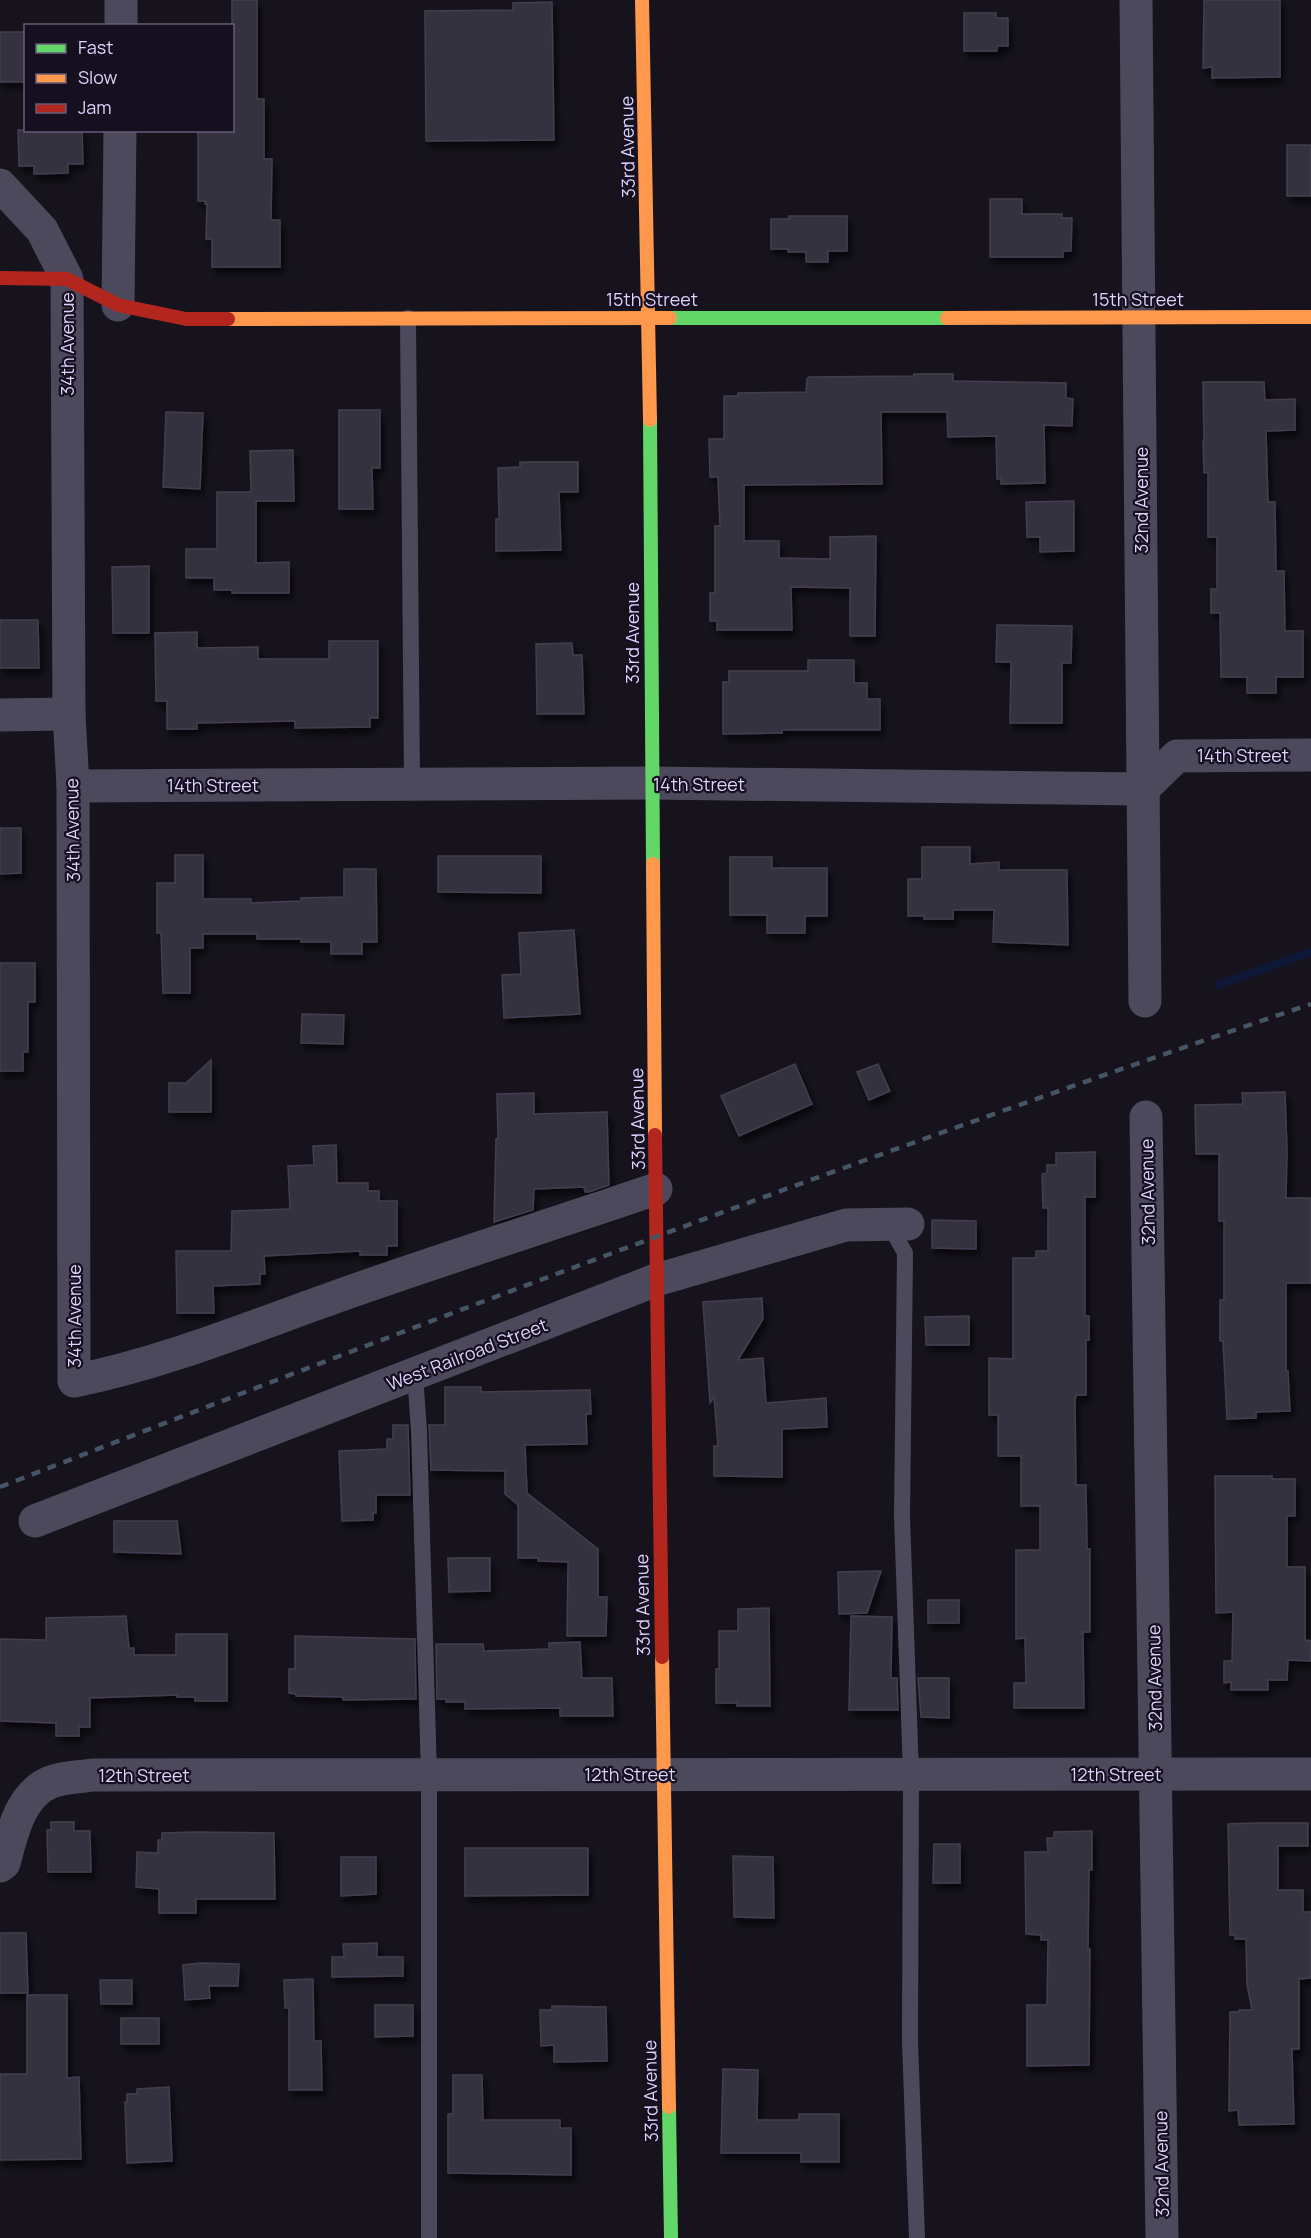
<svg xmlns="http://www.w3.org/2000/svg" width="1311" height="2238" font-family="Manrope,sans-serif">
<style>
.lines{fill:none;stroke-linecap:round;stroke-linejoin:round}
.stream{stroke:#0f1838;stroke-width:8}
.building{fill:#36313f;stroke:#443e4f;stroke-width:1.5;filter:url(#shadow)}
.lane{stroke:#4c495d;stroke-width:16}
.street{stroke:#4c495d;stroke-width:33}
.fast{stroke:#63d668;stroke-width:14}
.slow{stroke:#ff974d;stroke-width:14}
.jam{stroke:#b3261e;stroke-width:14}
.rail{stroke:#465465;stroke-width:4.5;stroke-dasharray:9 8;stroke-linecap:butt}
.labels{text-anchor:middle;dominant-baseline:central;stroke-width:4.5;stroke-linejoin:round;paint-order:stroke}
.street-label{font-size:18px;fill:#ddd3fb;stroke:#150f20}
</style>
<defs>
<filter id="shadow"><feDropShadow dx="3.5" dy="6" stdDeviation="3" flood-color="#0009"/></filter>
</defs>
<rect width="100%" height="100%" fill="#16131c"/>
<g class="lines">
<!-- stream -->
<path class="stream" d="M 1218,985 L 1311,952"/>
</g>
<!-- building -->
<g class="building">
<path d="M 232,0 L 257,0 L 257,99 L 264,99 L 264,159 L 272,159 L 271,220 L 280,220 L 280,267 L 212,267 L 212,239 L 206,239 L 207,204 L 205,204 L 205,201 L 198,201 L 198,130 L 232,130 Z"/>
<path d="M 1204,0 L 1280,0 L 1280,77 L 1212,78 L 1212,67 L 1203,68 Z"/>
<path d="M 552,2 L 554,140 L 426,141 L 425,11 L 513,10 L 513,3 Z"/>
<path d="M 964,13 L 996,13 L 996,18 L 1008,18 L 1008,46 L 997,46 L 997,51 L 964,51 Z"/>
<rect x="0" y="32" width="26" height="50"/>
<path d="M 18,130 L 82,130 L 83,164 L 68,164 L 68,173 L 34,174 L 34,166 L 19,166 Z"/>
<rect x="1287" y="145" width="24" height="51"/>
<path d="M 990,199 L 1022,199 L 1022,214 L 1062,214 L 1062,218 L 1072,218 L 1071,251 L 1063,251 L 1063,257 L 990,257 Z"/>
<path d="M 789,216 L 847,216 L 847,251 L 828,251 L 828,262 L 806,262 L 806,252 L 788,252 L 788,249 L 771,249 L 771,219 L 789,219 Z"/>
<path d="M 914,374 L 953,374 L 953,381 L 1066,383 L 1066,398 L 1073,399 L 1072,426 L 1044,425 L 1045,483 L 1001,484 L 1001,479 L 997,479 L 996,436 L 948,437 L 947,412 L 881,412 L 882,484 L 744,485 L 744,541 L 779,541 L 779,558 L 830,559 L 830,537 L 876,536 L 875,636 L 850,636 L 850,588 L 791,587 L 792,630 L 717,630 L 717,621 L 710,621 L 710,593 L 715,593 L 715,526 L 720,526 L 718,477 L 710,477 L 709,439 L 724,439 L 724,396 L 738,396 L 738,393 L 806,392 L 807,379 L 809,377 L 914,376 Z"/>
<path d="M 1203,382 L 1264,382 L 1265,400 L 1295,399 L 1295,430 L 1266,431 L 1268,502 L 1275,502 L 1276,571 L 1284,571 L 1285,631 L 1303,631 L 1303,677 L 1276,677 L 1276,693 L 1247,693 L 1247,677 L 1221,677 L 1220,613 L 1211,613 L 1211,589 L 1217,589 L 1217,537 L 1208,537 L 1208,472 L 1204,473 L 1203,441 L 1204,441 Z"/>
<path d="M 339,410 L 380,410 L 380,468 L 372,468 L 373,509 L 339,509 Z"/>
<path d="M 166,412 L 203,413 L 200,489 L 163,487 Z"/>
<path d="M 293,450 L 294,501 L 256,501 L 256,563 L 289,562 L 289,593 L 232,593 L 232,590 L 214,590 L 214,578 L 186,578 L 186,549 L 217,549 L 217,492 L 251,492 L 250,451 Z"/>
<path d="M 520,462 L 578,462 L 578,492 L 559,492 L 561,550 L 496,551 L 496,519 L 499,519 L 498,468 L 520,467 Z"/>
<path d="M 1074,501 L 1074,551 L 1040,552 L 1040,537 L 1027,537 L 1026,502 Z"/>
<path d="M 149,566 L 149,633 L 113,633 L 112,567 Z"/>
<path d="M 0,620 L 38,620 L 39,668 L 0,668 Z"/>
<path d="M 997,625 L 1072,626 L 1071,663 L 1062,663 L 1062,723 L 1010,723 L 1011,662 L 996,662 Z"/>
<path d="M 197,632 L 197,648 L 258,647 L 258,659 L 329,659 L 329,641 L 378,641 L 378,718 L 370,718 L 370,727 L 295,728 L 295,721 L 197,723 L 197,729 L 167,729 L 167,701 L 156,701 L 155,633 Z"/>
<path d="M 572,643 L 573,655 L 582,655 L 584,714 L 537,714 L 536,644 Z"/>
<path d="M 808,660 L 854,660 L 854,683 L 867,683 L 867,699 L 880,699 L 880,730 L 782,730 L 782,733 L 723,734 L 723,682 L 729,682 L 729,671 L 808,671 Z"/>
<path d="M 0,828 L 21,828 L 21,873 L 0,874 Z"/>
<path d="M 922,847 L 970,847 L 970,864 L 999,862 L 999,870 L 1067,870 L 1068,945 L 993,942 L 994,910 L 953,910 L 953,919 L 924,919 L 924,916 L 908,916 L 908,879 L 922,879 Z"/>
<path d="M 175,855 L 203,855 L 203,899 L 251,899 L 251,903 L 301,901 L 301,898 L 344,897 L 344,869 L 376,869 L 377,942 L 362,942 L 362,954 L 331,954 L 331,942 L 301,942 L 301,939 L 257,939 L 257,934 L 203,934 L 203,948 L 190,948 L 190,993 L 163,993 L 161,933 L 157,933 L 157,883 L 175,883 Z"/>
<path d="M 438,856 L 541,856 L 541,893 L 438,892 Z"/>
<path d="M 730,857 L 772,857 L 772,868 L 827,868 L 827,916 L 805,916 L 805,933 L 767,933 L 767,915 L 730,915 Z"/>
<path d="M 574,930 L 580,1014 L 504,1018 L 502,975 L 521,974 L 519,933 Z"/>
<path d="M 0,963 L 35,963 L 35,1002 L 28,1002 L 28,1052 L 23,1052 L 23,1071 L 0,1071 Z"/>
<path d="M 302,1014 L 344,1015 L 343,1044 L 301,1043 Z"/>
<path d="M 211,1060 L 211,1112 L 169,1112 L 169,1083 L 186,1083 Z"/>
<path d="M 795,1064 L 812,1104 L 739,1136 L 721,1096 Z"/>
<path d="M 878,1064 L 890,1091 L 869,1100 L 857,1072 Z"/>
<path d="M 1285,1092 L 1287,1152 L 1286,1198 L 1311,1198 L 1311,1283 L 1286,1283 L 1286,1371 L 1288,1371 L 1290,1411 L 1256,1412 L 1256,1418 L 1227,1419 L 1223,1341 L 1220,1341 L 1220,1300 L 1224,1300 L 1224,1221 L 1219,1221 L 1219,1154 L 1196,1154 L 1195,1105 L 1243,1104 L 1242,1093 Z"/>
<path d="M 534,1093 L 534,1114 L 607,1112 L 609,1185 L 589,1192 L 585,1192 L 584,1187 L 534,1189 L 533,1210 L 494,1222 L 496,1139 L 498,1139 L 497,1094 Z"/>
<path d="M 336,1145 L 337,1183 L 368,1183 L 368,1191 L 379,1191 L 379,1201 L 397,1201 L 397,1246 L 387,1246 L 387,1255 L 360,1255 L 360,1251 L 264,1256 L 265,1274 L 260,1274 L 260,1284 L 213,1286 L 214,1313 L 177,1313 L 176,1251 L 231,1251 L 232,1211 L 290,1209 L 288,1166 L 314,1165 L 313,1146 Z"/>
<path d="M 1095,1152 L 1095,1197 L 1085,1197 L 1085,1316 L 1089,1316 L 1089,1340 L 1086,1340 L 1086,1395 L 1076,1395 L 1075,1401 L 1076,1485 L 1086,1485 L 1087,1549 L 1090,1549 L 1090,1632 L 1083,1632 L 1084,1708 L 1014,1708 L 1014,1683 L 1026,1683 L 1025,1638 L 1016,1639 L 1016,1550 L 1040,1550 L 1040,1506 L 1021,1506 L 1021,1456 L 998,1456 L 998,1415 L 989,1415 L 989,1358 L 1013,1359 L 1013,1258 L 1036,1258 L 1036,1251 L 1048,1251 L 1048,1208 L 1043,1208 L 1042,1174 L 1047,1173 L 1047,1165 L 1056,1165 L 1056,1153 Z"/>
<path d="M 932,1220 L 976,1221 L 976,1249 L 932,1248 Z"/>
<path d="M 762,1298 L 763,1319 L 738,1360 L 763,1358 L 766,1403 L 826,1398 L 827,1427 L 782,1429 L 782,1477 L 714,1476 L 714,1446 L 718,1446 L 714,1397 L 710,1403 L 703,1302 Z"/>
<path d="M 969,1316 L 969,1345 L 926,1345 L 925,1317 Z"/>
<path d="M 445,1387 L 481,1387 L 481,1392 L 590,1390 L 591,1414 L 586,1414 L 587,1444 L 525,1445 L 527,1493 L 598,1549 L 598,1597 L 607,1597 L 606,1636 L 567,1636 L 568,1562 L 538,1561 L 538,1558 L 518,1558 L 518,1505 L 505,1494 L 505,1471 L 431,1470 L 429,1425 L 445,1425 Z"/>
<path d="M 393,1425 L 408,1425 L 410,1495 L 376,1495 L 376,1513 L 373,1513 L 373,1520 L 342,1521 L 339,1451 L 387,1449 L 387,1439 L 393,1439 Z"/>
<path d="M 1215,1476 L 1272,1476 L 1272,1479 L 1295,1479 L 1295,1516 L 1287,1516 L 1287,1567 L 1305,1567 L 1305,1640 L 1311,1641 L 1311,1661 L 1288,1660 L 1287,1680 L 1268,1680 L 1268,1690 L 1231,1690 L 1231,1682 L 1224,1683 L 1224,1661 L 1232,1661 L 1233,1612 L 1216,1613 Z"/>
<path d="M 114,1521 L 177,1521 L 181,1554 L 114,1552 Z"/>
<path d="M 448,1558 L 490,1558 L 490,1591 L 449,1592 Z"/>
<path d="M 881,1571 L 867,1613 L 839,1614 L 838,1572 Z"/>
<rect x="928" y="1600" width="31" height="23"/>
<path d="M 769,1608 L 770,1706 L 737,1706 L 737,1703 L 716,1703 L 716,1669 L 719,1669 L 719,1631 L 738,1631 L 738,1609 Z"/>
<path d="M 126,1616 L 129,1648 L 134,1648 L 134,1655 L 176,1655 L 176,1634 L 227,1634 L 227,1701 L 195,1701 L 195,1697 L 177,1697 L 177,1695 L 90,1698 L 90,1727 L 79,1727 L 79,1736 L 56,1736 L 56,1723 L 0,1721 L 0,1639 L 46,1640 L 46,1618 Z"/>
<path d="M 851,1616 L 892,1617 L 891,1678 L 897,1678 L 898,1710 L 849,1710 Z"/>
<path d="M 295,1636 L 415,1639 L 416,1699 L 343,1700 L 343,1697 L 296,1696 L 296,1694 L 289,1693 L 289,1669 L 295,1669 Z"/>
<path d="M 580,1642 L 582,1678 L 612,1678 L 613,1716 L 560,1716 L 560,1708 L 465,1709 L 465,1702 L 446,1702 L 446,1699 L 437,1699 L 436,1644 L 483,1644 L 484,1651 L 549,1649 L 549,1643 Z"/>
<path d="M 918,1678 L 949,1678 L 949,1718 L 921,1717 Z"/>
<path d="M 51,1822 L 74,1822 L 74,1831 L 90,1831 L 91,1872 L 48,1872 L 47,1830 L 51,1830 Z"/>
<path d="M 1253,1823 L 1308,1823 L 1308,1846 L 1278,1846 L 1278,1890 L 1303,1890 L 1303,1912 L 1311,1912 L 1311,1978 L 1299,1979 L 1299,2049 L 1292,2049 L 1294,2124 L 1239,2125 L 1238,2110 L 1229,2111 L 1230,2012 L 1239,2012 L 1239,2010 L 1252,2010 L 1247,1984 L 1246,1939 L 1235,1939 L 1235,1935 L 1230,1935 L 1228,1824 Z"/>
<path d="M 1092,1831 L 1092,1870 L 1089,1870 L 1088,1949 L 1090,1949 L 1089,2065 L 1027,2066 L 1027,2005 L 1047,2005 L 1048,1940 L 1041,1940 L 1041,1935 L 1026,1934 L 1025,1852 L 1048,1852 L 1047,1838 L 1054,1838 L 1054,1832 Z"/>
<path d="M 194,1832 L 274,1833 L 275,1899 L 196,1899 L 196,1913 L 159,1913 L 159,1889 L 136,1887 L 137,1852 L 158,1853 L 158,1840 L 162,1840 L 162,1833 Z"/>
<path d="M 934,1844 L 960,1844 L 960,1883 L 933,1883 Z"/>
<path d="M 465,1848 L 588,1848 L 588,1895 L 465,1896 Z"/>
<path d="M 733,1856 L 773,1857 L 774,1918 L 734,1917 Z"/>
<path d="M 341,1857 L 376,1857 L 376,1894 L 341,1896 Z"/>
<path d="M 0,1933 L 26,1933 L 28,1993 L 0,1993 Z"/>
<path d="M 377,1943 L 377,1957 L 403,1957 L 403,1976 L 332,1977 L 332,1957 L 344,1957 L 343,1944 Z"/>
<path d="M 201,1963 L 239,1964 L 238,1986 L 209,1986 L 210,1998 L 185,2000 L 183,1965 Z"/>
<path d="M 313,1979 L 314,2041 L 321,2041 L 322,2090 L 289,2090 L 289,2008 L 285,2008 L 284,1980 Z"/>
<path d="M 100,1980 L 132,1980 L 132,2004 L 101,2004 Z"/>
<path d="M 27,1995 L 67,1995 L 67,2078 L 79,2077 L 81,2159 L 0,2160 L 0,2074 L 27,2074 Z"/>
<path d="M 375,2005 L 413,2005 L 413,2036 L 375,2037 Z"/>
<path d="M 552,2006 L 606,2007 L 607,2061 L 554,2062 L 554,2045 L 541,2046 L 540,2010 L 552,2010 Z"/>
<rect x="121" y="2018" width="38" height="26"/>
<path d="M 723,2069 L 758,2070 L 757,2120 L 799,2120 L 799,2114 L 839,2114 L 839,2162 L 801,2162 L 801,2153 L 721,2153 Z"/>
<path d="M 453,2075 L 482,2075 L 483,2120 L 560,2120 L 560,2128 L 571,2128 L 571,2175 L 448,2173 L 448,2114 L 453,2114 Z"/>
<path d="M 169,2087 L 172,2161 L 127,2163 L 125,2102 L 127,2102 L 127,2094 L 137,2094 L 137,2089 Z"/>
</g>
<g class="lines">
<!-- lane -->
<g class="lane">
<path d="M 408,318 L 412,784"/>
<path d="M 889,1224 L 905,1253 L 902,1517 L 911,1774 L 910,2041 L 917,2238"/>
<path d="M 415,1374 L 419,1431 L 429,1775 L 429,2238"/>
</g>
<!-- street -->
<g class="street">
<path d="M 1136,0 L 1145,1001"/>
<path d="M 121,26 L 121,0"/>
<path d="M 0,185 L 42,230 L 67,279 L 69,714 L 73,786 L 74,1381 C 164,1363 251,1327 338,1296 C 443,1259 550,1225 656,1189"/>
<path d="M 118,305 L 120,130"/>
<path d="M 0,715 L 69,714"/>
<path d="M 73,786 L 651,783 L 1143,789 L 1177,756 L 1311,755"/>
<path d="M 1146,1117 L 1162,2238"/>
<path d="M 35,1521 L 656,1280 L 846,1225 L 908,1224"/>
<path d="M 0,1866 L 4,1863 C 12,1834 20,1794 51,1782 C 63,1777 80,1777 93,1775 L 1311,1774"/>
</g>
<!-- fast -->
<g class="fast">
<path d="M 670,318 L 947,318"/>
<path d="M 650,420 L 653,864"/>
<path d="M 669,2107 L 671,2238"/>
</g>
<!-- slow -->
<g class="slow">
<path d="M 642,0 L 650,420"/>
<path d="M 947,318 L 1311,317"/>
<path d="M 228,319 L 670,318"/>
<path d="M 653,864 L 655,1135"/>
<path d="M 662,1657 L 669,2107"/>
</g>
<!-- jam -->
<g class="jam">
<path d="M 0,278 L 67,279 L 118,305 L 186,319 L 228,319"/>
<path d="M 655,1135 L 662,1657"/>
</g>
<!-- rail -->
<path class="rail" d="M 0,1487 C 434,1318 870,1153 1311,1004"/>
</g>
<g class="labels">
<!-- street labels -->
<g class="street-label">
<text transform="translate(627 147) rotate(-91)">33rd Avenue</text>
<text x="652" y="299">15th Street</text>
<text x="1138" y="299">15th Street</text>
<text transform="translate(67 344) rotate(-90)">34th Avenue</text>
<text transform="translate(1141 500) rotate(-90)">32nd Avenue</text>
<text transform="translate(632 633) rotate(-90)">33rd Avenue</text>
<text x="1243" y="755">14th Street</text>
<text x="699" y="784">14th Street</text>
<text x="213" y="785">14th Street</text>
<text transform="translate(72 830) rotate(-91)">34th Avenue</text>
<text transform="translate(637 1119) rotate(-91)">33rd Avenue</text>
<text transform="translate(1147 1192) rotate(-91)">32nd Avenue</text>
<text transform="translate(74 1316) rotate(-90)">34th Avenue</text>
<text transform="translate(467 1354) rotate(-21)">West Railroad Street</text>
<text transform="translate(642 1605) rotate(-91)">33rd Avenue</text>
<text transform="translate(1154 1678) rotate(-91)">32nd Avenue</text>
<text x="630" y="1774">12th Street</text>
<text x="1116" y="1774">12th Street</text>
<text x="144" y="1775">12th Street</text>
<text transform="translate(650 2091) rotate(-91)">33rd Avenue</text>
<text transform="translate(1161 2164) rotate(-91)">32nd Avenue</text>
</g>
</g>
<!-- legend -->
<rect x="24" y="24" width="210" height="108" fill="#150f20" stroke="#655d78" stroke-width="1.5"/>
<rect x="36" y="44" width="30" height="9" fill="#63d668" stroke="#655d78" stroke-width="1.5"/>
<text x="78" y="54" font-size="18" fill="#ddd3fb">Fast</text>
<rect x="36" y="74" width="30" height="9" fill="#ff974d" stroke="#655d78" stroke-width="1.5"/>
<text x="78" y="84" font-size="18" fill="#ddd3fb">Slow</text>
<rect x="36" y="104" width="30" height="9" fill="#b3261e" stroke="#655d78" stroke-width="1.5"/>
<text x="78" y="114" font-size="18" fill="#ddd3fb">Jam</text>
</svg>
